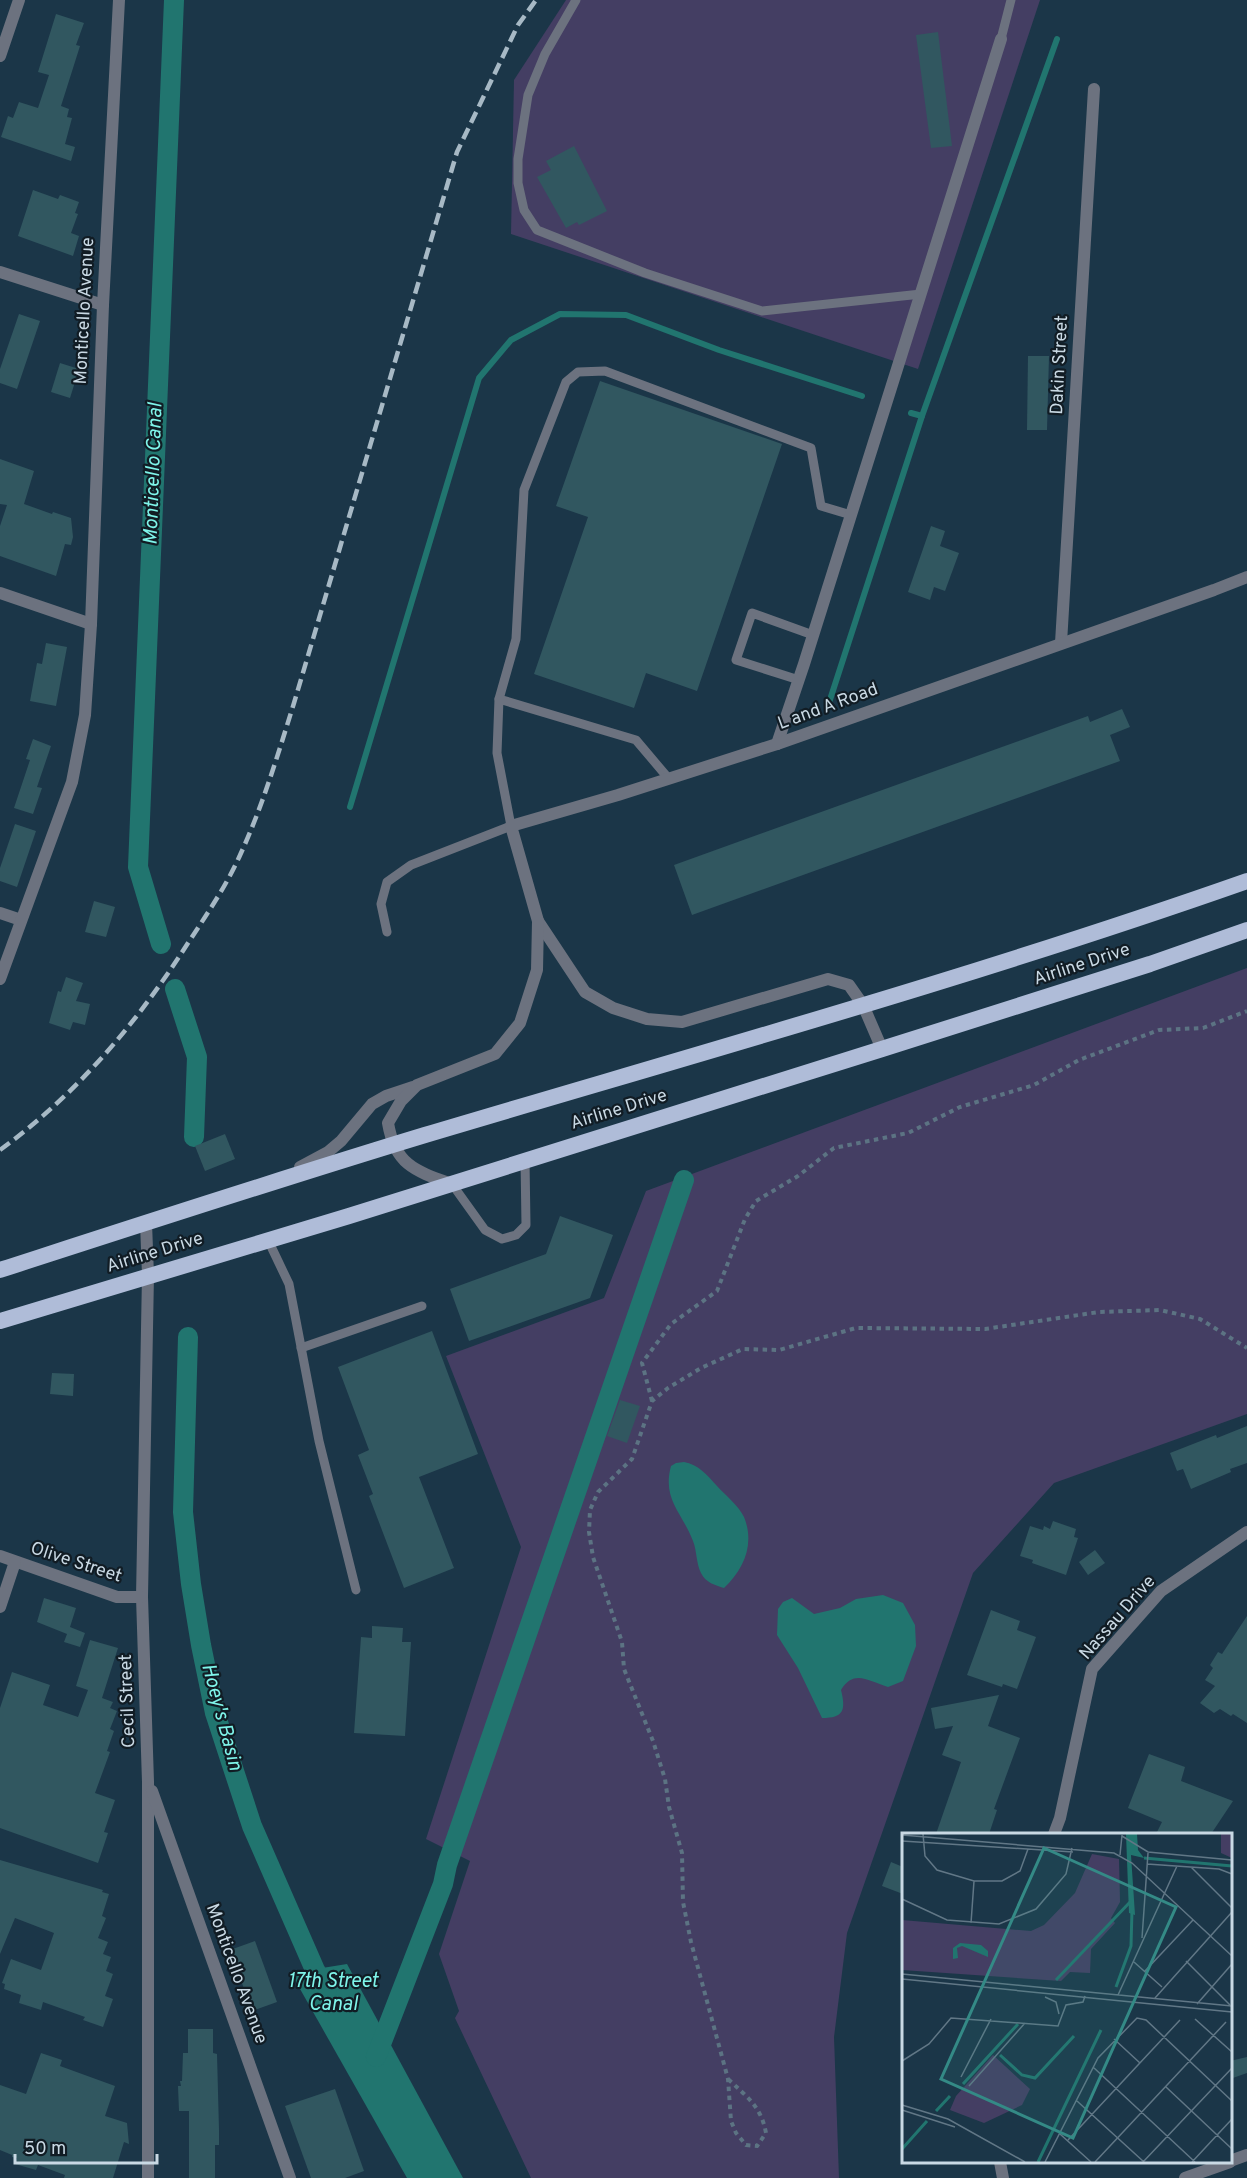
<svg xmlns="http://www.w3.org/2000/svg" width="1247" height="2178" font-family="Overpass,sans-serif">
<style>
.green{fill:#443e63}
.water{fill:#21756f}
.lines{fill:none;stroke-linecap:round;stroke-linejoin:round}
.stream{stroke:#21756f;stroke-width:6}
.canal{stroke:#21756f;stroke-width:20}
.building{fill:#315760}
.path{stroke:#5c7383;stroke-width:4;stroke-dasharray:4.5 4.5;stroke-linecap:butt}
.service{stroke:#6c727f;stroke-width:9}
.minor{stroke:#6c727f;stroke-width:12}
.tertiary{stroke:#6c727f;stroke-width:12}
.trunk{stroke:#afbcd8;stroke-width:16}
.rail{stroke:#a7b9c5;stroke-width:4.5;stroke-dasharray:12 6;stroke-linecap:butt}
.labels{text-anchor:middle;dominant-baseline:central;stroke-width:4.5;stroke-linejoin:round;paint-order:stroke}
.street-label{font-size:18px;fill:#c9d9e4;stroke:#111c24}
.water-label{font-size:20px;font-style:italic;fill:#7ff5ea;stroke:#111c24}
.inset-river{fill:none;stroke:#21756f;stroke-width:3}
.inset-road{fill:none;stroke:#617786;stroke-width:1.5}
.view{fill:#348a86;fill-opacity:0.15;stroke:#348a86;stroke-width:3}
.inset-edge{fill:none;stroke:#c9d9e4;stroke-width:3}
</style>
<rect width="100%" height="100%" fill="#1b3648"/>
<!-- green -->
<g class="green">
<path d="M 566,0 L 1040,0 L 918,369 L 511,234 L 514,80 Z"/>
<path d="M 1247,968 L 1247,1414 L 1054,1483 L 973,1573 L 847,1933 L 834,2037 L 839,2178 L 531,2178 L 455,2018 L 459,2011 L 439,1954 L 470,1861 L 426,1839 L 521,1547 L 446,1356 L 604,1298 L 646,1191 Z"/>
</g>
<!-- water -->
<g class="water">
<path d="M 684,1462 C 698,1464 708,1476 717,1486 C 725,1495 739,1506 744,1517 C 755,1544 744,1569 724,1588 C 715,1585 706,1583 701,1573 C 696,1563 697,1551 693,1541 C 682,1512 662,1500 671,1466 L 676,1463 Z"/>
<path d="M 883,1595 L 903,1603 L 915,1625 L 916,1646 L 903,1681 L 888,1687 C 868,1681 854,1669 841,1690 C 846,1710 844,1718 822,1718 L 798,1668 L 777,1635 L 778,1609 L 783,1602 L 792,1598 L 814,1614 L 840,1608 L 856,1599 Z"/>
<path d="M 347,1964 L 463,2178 L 407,2178 L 291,1973 Z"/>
</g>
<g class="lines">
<!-- stream -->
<g class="stream">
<path d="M 911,413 L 922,416"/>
<path d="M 827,709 L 922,416 L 1057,39"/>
<path d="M 350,807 L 479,378 L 511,340 L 560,314 L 626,315 L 719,350 L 862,396"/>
</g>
<!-- canal -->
<g class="canal">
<path d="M 161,944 L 138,867 L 174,0"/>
<path d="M 175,989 L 197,1057 L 194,1137"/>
<path d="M 188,1337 L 183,1512 L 191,1584 L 201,1645 L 215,1713 L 252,1826 L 315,1970 L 327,1991"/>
<path d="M 376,2057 L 443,1884 L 447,1865 L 684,1180"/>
</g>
</g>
<!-- building -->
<g class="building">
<path d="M 56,14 L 84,23 L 76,45 L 80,46 L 61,106 L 69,109 L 67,117 L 72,118 L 65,144 L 75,147 L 71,161 L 1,137 L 8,116 L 13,118 L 19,102 L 38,108 L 49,75 L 38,72 Z"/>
<path d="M 938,32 L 952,146 L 931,148 L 916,35 Z"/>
<path d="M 574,146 L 607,211 L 579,225 L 577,222 L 566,228 L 537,177 L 551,170 L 546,161 Z"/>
<path d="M 33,190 L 58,199 L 60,195 L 79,202 L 75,213 L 78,214 L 71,233 L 79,236 L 73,256 L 18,236 Z"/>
<path d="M 19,314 L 40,321 L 17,389 L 0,383 L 0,369 Z"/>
<path d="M 1028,356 L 1049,356 L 1047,430 L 1027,430 Z"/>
<path d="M 60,363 L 79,369 L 70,398 L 51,392 Z"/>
<path d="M 600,381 L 782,444 L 697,691 L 646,673 L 634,708 L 534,674 L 588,517 L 556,506 Z"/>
<path d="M 0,459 L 34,471 L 24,504 L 52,514 L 53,512 L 71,518 L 73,537 L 71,545 L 65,544 L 56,576 L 0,556 L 0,526 L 7,505 L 0,504 Z"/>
<path d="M 931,526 L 945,531 L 940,546 L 959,553 L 945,591 L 934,587 L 930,600 L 908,592 Z"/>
<path d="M 46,643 L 67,647 L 56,706 L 30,701 L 37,663 L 42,664 Z"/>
<path d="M 1122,709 L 1130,727 L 1110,735 L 1120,761 L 692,915 L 674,865 L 1088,716 L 1090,722 Z"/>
<path d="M 33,739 L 51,746 L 37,787 L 42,788 L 33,814 L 14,808 L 30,760 L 26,759 Z"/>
<path d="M 15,824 L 36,831 L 17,887 L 0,881 L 0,868 Z"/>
<path d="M 94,901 L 115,907 L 106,937 L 85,932 Z"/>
<path d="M 66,977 L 83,983 L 76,1001 L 90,1004 L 85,1025 L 73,1022 L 70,1030 L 49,1023 L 58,991 L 61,992 Z"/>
<path d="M 225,1134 L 235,1159 L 205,1171 L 195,1146 Z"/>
<path d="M 560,1216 L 613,1235 L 590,1298 L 469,1341 L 450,1289 L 546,1254 Z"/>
<path d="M 432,1331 L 478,1454 L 419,1477 L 454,1568 L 404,1588 L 369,1496 L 373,1494 L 358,1455 L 369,1450 L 338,1367 Z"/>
<path d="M 52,1373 L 74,1374 L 73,1396 L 50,1394 Z"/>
<path d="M 620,1400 L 640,1406 L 627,1443 L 607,1436 Z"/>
<path d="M 1247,1426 L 1247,1463 L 1230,1469 L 1231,1472 L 1191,1489 L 1183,1469 L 1177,1471 L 1170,1453 L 1216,1435 L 1217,1438 Z"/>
<path d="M 1053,1521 L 1076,1529 L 1074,1537 L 1078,1538 L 1066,1575 L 1032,1563 L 1033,1560 L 1020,1556 L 1030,1526 L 1043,1530 L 1044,1526 L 1050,1529 Z"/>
<path d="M 1095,1550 L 1105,1563 L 1088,1575 L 1079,1562 Z"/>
<path d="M 44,1598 L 76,1608 L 70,1627 L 85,1633 L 80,1647 L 64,1642 L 67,1634 L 37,1622 Z"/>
<path d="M 991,1610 L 1020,1621 L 1017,1630 L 1036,1637 L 1017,1689 L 1003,1684 L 1002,1687 L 967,1675 Z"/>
<path d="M 1247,1616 L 1247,1723 L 1233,1714 L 1231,1716 L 1220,1709 L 1214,1713 L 1200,1703 L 1215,1686 L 1205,1680 L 1213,1668 L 1210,1665 L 1218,1652 L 1222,1654 Z"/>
<path d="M 372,1626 L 403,1628 L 402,1642 L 411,1642 L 405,1736 L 354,1733 L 361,1637 L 372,1638 Z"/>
<path d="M 90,1640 L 118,1648 L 102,1698 L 113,1702 L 110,1708 L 117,1711 L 110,1729 L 114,1731 L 107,1751 L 110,1752 L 95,1793 L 115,1800 L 104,1832 L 108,1833 L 98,1863 L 0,1828 L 0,1708 L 12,1672 L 50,1685 L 43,1705 L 78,1717 L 88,1690 L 76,1686 Z"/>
<path d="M 999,1695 L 988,1726 L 1020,1738 L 994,1809 L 997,1810 L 989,1834 L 936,1834 L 961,1762 L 942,1755 L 953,1726 L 935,1729 L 931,1708 Z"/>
<path d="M 1149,1754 L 1185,1767 L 1181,1781 L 1233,1801 L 1211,1834 L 1156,1834 L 1162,1822 L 1128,1808 Z"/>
<path d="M 0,1860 L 103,1890 L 102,1892 L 109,1894 L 102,1916 L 106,1918 L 98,1938 L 108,1942 L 103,1954 L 111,1957 L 106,1971 L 113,1974 L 105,1996 L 113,1999 L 103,2027 L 83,2020 L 85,2017 L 43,2002 L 41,2010 L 19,2003 L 21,1995 L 4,1989 L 5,1984 L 2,1983 L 11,1959 L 41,1970 L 54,1933 L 15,1918 L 0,1954 Z"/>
<path d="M 891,1862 L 903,1867 L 903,1894 L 882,1886 Z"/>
<path d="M 255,1941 L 277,2002 L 252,2011 L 230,1950 Z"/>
<path d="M 188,2029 L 213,2029 L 213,2053 L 217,2054 L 219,2130 L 219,2145 L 215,2145 L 215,2178 L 189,2178 L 189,2111 L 179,2111 L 178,2086 L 181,2086 L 180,2081 L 182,2081 L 183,2053 L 188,2053 Z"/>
<path d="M 41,2053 L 62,2060 L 60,2066 L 115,2086 L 105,2116 L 127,2123 L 129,2144 L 124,2142 L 113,2178 L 64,2178 L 65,2175 L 38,2165 L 36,2170 L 15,2164 L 17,2158 L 12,2157 L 12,2155 L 0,2150 L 0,2085 L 26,2094 Z"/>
<path d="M 1247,2057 L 1247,2073 L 1230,2079 L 1230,2061 Z"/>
<path d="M 335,2089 L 364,2171 L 345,2178 L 311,2178 L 285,2106 Z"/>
</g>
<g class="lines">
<!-- path -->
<g class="path">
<path d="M 652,1401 L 642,1363 L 671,1324 L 717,1291 L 745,1219 L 756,1201 L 798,1176 L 834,1148 L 908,1133 L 960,1107 L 1034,1085 L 1079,1060 L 1159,1030 L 1203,1028 L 1247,1011"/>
<path d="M 728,2079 C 747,2097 761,2106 766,2133 L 757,2146 L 746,2145 L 736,2133 L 731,2121 L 728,2079 L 691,1942 L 683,1902 L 682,1853 L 669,1807 L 665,1779 L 653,1741 L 624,1669 L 622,1642 L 593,1557 L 589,1532 L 590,1510 L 598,1492 L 632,1459 L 652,1401 L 668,1388 L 701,1368 L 743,1349 L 779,1350 L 856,1328 L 985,1329 L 1099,1312 L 1160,1310 L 1200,1319 L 1247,1348"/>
</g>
<!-- service -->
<g class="service">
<path d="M 576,0 L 545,54 L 528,95 L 518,159 L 518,183 L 524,210 L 537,230 L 645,273 L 762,311 L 921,294"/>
<path d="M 1001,39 L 1011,0"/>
<path d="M 799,680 L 736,660 L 752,613 L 813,635"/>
<path d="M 499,699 L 516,639 L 524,490 L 566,382 L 578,372 L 605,371 L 811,448 L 821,506 L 851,515"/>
<path d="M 387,932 L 381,904 L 387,882 L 411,865 L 511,826 L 497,753 L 499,699 L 636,740 L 669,779"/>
<path d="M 452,1184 L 485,1230 L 502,1239 L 516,1235 L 526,1225 L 525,1160"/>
<path d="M 268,1240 L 289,1284 L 319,1441 L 356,1590"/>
<path d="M 301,1348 L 422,1306"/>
</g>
<!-- minor -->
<g class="minor">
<path d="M 0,56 L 19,0"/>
<path d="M 0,272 L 103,305"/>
<path d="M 0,593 L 91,624"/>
<path d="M 1061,643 L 1094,89"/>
<path d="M 777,744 L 804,664 L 1001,39"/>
<path d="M 0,913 L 21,920"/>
<path d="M 0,979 L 72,782 L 85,715 L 91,624 L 103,305 L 119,0"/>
<path d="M 146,1223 L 148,1275 L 142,1597 L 148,1782 L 148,2178"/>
<path d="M 0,1556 L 117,1597 L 142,1597"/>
<path d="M 0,1607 L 15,1562"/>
<path d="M 152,1791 L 290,2178"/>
<path d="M 1054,1834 L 1060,1818 L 1092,1669 L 1161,1591 L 1247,1532"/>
<path d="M 1230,2161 L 1247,2155"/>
<path d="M 1000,2162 L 1003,2178"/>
<path d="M 1185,2178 L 1230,2162"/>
</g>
<!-- tertiary -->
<g class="tertiary">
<path d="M 538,921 L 585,992 L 613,1008 L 647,1019 L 682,1022 L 828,979 L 849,985 L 863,1005 L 882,1049"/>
<path d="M 300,1167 L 328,1152 L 341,1141 L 372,1104 L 386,1096 L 413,1087"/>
<path d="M 452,1184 C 415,1171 395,1165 388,1123 L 401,1101 L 417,1085 L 495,1054 L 520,1023 L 537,970 L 538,921 L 511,826 L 618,795 L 777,744 L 1214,590 L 1247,577"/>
</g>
<!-- trunk -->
<g class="trunk">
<path d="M 0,1270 C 142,1224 283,1178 425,1135 C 700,1053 977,976 1247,881"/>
<path d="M 0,1321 L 349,1216 L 882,1049 L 1150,964 L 1247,930"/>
</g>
<!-- rail -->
<path class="rail" d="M 0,1150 C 77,1094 137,1023 188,943 C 207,914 227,885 241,853 C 263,805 278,754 294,703 L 457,152 L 518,25 L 536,0"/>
</g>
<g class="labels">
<!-- street labels -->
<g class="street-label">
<text transform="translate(85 311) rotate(-87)">Monticello Avenue</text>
<text transform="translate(1060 365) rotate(-87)">Dakin Street</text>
<text transform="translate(828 707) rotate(-20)">L and A Road</text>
<text transform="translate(1082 965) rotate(-18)">Airline Drive</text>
<text transform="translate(619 1110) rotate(-17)">Airline Drive</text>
<text transform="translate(155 1253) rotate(-17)">Airline Drive</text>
<text transform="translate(76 1563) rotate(18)">Olive Street</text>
<text transform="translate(1118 1618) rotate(-49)">Nassau Drive</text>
<text transform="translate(128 1701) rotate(-92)">Cecil Street</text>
<text transform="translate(236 1974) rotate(70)">Monticello Avenue</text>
</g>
<!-- water labels -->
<g class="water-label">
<text transform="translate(154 474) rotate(-88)">Monticello Canal</text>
<text transform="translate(221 1717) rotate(75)">Hoey's Basin</text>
<text x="333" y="1982">17th Street<tspan x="333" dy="23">Canal</tspan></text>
</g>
</g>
<!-- overview -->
<g transform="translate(902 1833)">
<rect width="330" height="330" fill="#1b3648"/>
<path d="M 319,1 L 330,1 L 330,25 L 319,20 ZM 190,21 L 217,26 L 218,69 L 209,85 L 213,90 L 189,116 L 188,140 L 168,139 L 159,148 L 0,137 L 0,87 L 129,98 L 142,92 L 173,60 ZM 91,222 L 128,256 L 120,272 L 82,290 L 48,277 L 54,263 Z" fill="#443e63"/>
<path d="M 224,1 L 235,1 L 236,17 L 242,25 L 229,22 L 233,82 L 227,80 ZM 58,110 L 79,112 L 86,118 L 86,124 L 60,113 L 55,115 L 56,125 L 51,126 L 51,115 Z" fill="#21756f"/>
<path class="inset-river" d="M 242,25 L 330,33M 154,147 L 229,68M 214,154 L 229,113 L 230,77M 98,222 L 120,242 L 133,245 L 172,203M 61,251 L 116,191M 34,278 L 48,263M 0,316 L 25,288M 136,329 L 199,197"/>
<path class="inset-road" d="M 21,1 L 23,23 L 35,37 L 72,48 L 100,48 L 118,38 L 126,16M 0,2 L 212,20 L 230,30 L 330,123M 220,3 L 246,19 L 330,27M 0,8 L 171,19M 218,22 L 220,2M 245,31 L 317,36 L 330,41M 289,34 L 330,75M 0,66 L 45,87 L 97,91 L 134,76 L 164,41 L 170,15M 69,90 L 72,48M 240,105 L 246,20M 284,128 L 328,172M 232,129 L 260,154M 243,138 L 291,87M 0,141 L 330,173M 0,146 L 330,179M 216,162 L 275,33M 143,164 L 154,169 L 157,181M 253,165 L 330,79M 295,171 L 330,131M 293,186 L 330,219M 212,206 L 238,230M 0,228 L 27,211 L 49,185 L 156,193 L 164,172 L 181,169 L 183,163M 191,234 L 293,329M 59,244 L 89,186M 67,253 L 123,190M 264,254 L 330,316M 175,268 L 242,329M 0,272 L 46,286 L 123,329M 0,277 L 53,294M 158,301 L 189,329M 166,307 L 278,187M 143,329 L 196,225 L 235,185 L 244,187 L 330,268M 193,329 L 324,189M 241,329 L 330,235M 290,329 L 330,286"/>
<path class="view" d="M 142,15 L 274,74 L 171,305 L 39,246 Z"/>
<rect width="330" height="330" class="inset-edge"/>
</g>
<!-- scale -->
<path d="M15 2154v9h142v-9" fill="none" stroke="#c9d9e4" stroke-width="3"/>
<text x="24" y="2154" font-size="18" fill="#c9d9e4" stroke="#111c24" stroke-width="4.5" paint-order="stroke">50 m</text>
</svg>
